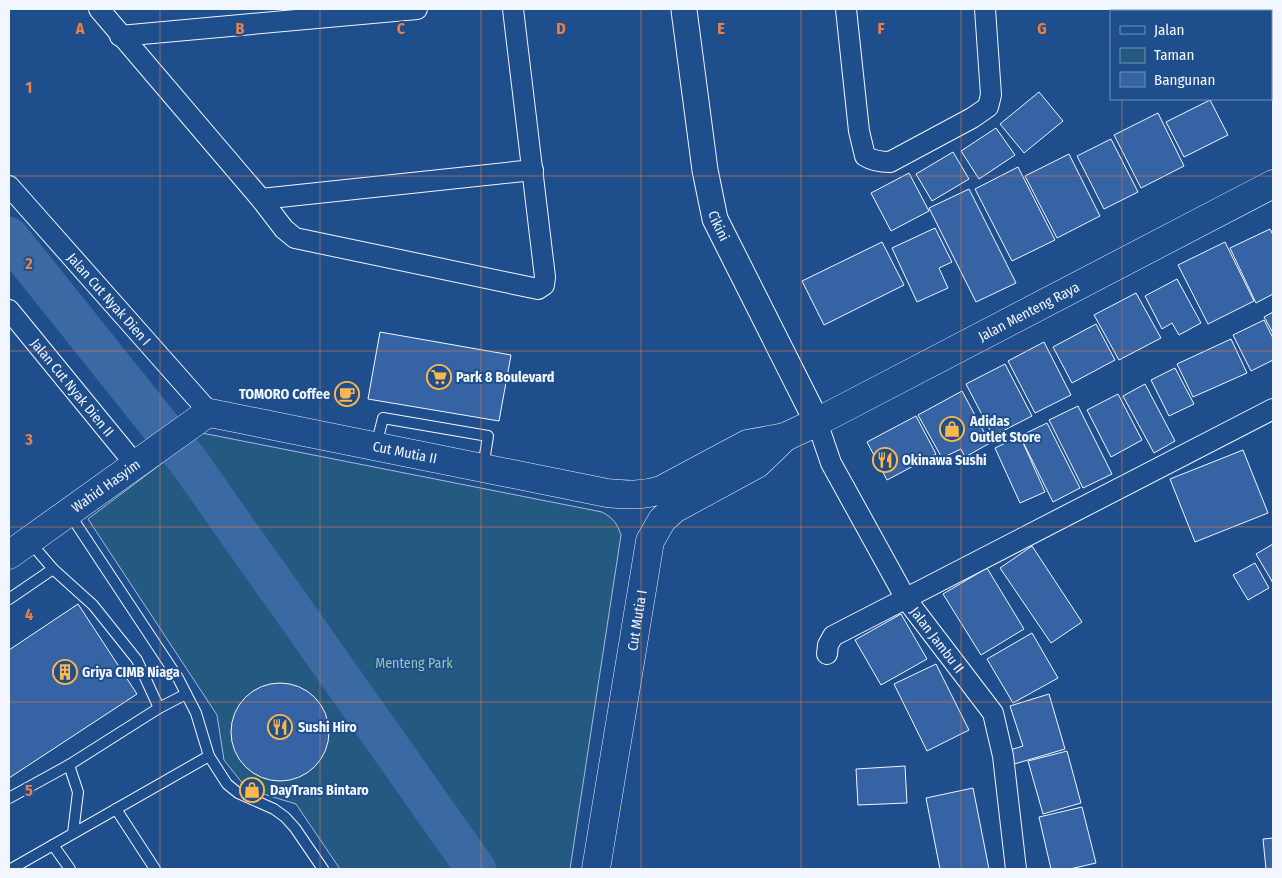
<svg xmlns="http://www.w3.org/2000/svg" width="1282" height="878" font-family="'Fira Sans Condensed',sans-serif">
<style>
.green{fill:#245a82;stroke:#a8bbd7}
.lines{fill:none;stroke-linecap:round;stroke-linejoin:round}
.river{stroke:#3b69a3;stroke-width:40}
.building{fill:#3563a3;stroke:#f2f6ff}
.service-casing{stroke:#f2f6ff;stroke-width:12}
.minor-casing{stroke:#f2f6ff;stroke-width:22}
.tertiary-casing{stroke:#f2f6ff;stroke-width:27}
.secondary-casing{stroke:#f2f6ff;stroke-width:29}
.service{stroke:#1f4e8c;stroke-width:10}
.minor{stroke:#1f4e8c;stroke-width:20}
.tertiary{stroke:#1f4e8c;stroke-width:25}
.secondary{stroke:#1f4e8c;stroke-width:28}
.grid{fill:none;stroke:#ea8049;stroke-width:1;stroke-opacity:0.55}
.labels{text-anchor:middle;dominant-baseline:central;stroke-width:4;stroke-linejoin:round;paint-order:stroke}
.street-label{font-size:14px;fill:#f2f6ff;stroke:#1f4e8c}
.poi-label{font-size:14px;font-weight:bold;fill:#f2f6ff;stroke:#1f4e8c;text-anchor:start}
.park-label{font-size:14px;fill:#97c8a6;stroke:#1f4e8c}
.grid-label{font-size:16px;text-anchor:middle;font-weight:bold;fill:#ea8049;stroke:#1f4e8c;stroke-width:4;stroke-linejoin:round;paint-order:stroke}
</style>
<rect width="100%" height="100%" fill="#1f4e8c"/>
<!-- green -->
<path class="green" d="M 202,433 L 602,512 C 613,518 617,523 621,535 L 570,869 L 340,869 L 296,804 L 247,789 L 224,760 L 217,715 L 88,519 Z"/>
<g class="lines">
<!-- river -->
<path class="river" d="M 9,237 L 188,461 L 476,869"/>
</g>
<!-- building -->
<g class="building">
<path d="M 1039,92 L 1063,121 L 1024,153 L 1000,124 Z"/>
<path d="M 1210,100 L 1228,135 L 1184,157 L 1166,122 Z"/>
<path d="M 1158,113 L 1184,166 L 1141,188 L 1114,135 Z"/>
<path d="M 996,128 L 1015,155 L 979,179 L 961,151 Z"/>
<path d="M 1111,139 L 1138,192 L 1104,209 L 1077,156 Z"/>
<path d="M 953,152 L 969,179 L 932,201 L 916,174 Z"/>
<path d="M 1069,154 L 1100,216 L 1057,238 L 1025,176 Z"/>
<path d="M 1018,167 L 1055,240 L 1012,261 L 975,189 Z"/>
<path d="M 909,173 L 929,211 L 891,231 L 871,193 Z"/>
<path d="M 969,189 L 1016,283 L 976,302 L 929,208 Z"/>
<path d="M 935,228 L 952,262 L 939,268 L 948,288 L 917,302 L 892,248 Z"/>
<path d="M 1270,229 L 1273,235 L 1273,294 L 1256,303 L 1230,248 Z"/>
<path d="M 882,242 L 904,285 L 824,325 L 802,281 Z"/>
<path d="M 1225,242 L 1254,301 L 1208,324 L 1178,265 Z"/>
<path d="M 1177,279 L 1201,323 L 1179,335 L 1172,323 L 1162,329 L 1145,296 Z"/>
<path d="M 1136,293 L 1161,338 L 1119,360 L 1094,315 Z"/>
<path d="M 1273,312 L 1273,333 L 1264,317 Z"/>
<path d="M 1264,320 L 1273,338 L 1273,360 L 1251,371 L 1233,335 Z"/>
<path d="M 1096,324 L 1115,360 L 1072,383 L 1053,347 Z"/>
<path d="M 380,332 L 511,355 L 499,421 L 368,399 Z"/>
<path d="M 1231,339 L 1247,373 L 1193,397 L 1177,364 Z"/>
<path d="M 1044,342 L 1071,395 L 1035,413 L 1008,361 Z"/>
<path d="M 1005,364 L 1032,416 L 993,436 L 966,384 Z"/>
<path d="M 1175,368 L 1194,404 L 1169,416 L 1151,380 Z"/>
<path d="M 1145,384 L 1175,441 L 1154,453 L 1123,396 Z"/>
<path d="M 962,391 L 990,443 L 965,457 L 961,449 L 942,458 L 918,415 Z"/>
<path d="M 1118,394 L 1142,440 L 1111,457 L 1087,410 Z"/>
<path d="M 1078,406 L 1112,474 L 1083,488 L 1049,420 Z"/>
<path d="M 916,416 L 936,454 L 887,480 L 867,442 Z"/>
<path d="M 1047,423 L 1080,488 L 1053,502 L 1020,436 Z"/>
<path d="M 1020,436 L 1045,492 L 1020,503 L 995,448 Z"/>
<path d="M 1243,450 L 1268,513 L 1195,542 L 1170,479 Z"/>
<path d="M 1273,544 L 1273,583 L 1256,554 Z"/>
<path d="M 1032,546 L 1082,622 L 1051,643 L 1000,568 Z"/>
<path d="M 1255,563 L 1269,588 L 1248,600 L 1233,575 Z"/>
<path d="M 987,568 L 1024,629 L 981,655 L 943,594 Z"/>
<path d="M 78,604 L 137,694 L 9,778 L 9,650 Z"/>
<path d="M 901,614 L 927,659 L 881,685 L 855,640 Z"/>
<path d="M 1032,633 L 1058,678 L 1013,703 L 987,659 Z"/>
<path d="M 936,664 L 969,730 L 927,751 L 894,684 Z"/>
<circle cx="280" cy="732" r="49"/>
<path d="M 1049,694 L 1065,749 L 1011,765 L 1007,751 L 1023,746 L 1010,706 Z"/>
<path d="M 1067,751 L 1081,803 L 1043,814 L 1028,761 Z"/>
<path d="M 905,766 L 907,803 L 858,805 L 856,769 Z"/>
<path d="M 973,788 L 989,869 L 940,869 L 926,798 Z"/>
<path d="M 1082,807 L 1096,863 L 1070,869 L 1051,869 L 1039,817 Z"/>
<path d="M 1273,838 L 1273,869 L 1266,869 L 1263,839 Z"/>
</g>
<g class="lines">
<defs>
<g id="service">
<path d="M 376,446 L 383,418 L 488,436 L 483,468"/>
<path d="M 69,513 L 178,678 L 196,713 L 209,756 L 227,784 L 238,793 L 274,809 L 285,817 L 295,828 L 323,869"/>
<path d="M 30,542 L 53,569 L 93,605 L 137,660 L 159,708"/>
<path d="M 9,599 L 53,569"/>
<path d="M 69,765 L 78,792 L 73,833"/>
<path d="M 9,798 L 69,765 L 159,708 L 186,694"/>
<path d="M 116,809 L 155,869"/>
<path d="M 53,845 L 70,869"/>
<path d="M 11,869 L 209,756"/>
</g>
<g id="minor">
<path d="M 99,9 L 261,199 L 284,229 L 295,238 L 538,289 L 544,285 L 545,277 L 513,9"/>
<path d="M 846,9 L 859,131 L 865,156 C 873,161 880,162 890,162 L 972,118 L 988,107 L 991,95 L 985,9"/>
<path d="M 1181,9 L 1183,11"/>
<path d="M 1271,16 L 1273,16"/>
<path d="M 120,36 L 417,9"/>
<path id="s1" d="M 9,186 L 210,413"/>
<path d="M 261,199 L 533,170"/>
<path id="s2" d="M 9,310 L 135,464"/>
<path id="s3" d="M 817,422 L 831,463 L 906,599 L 993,713 L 1003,756 L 1016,869"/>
<path d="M 827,654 L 828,645 L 833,636 L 1273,409"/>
</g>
<g id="tertiary">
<path id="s4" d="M 684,10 L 705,170 L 715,219 L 817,422"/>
</g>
<g id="secondary">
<path id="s5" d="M 9,555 L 202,417 L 210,413 L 607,493 C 627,495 642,496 661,490 L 747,444 L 785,437 L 817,422 L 1273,184"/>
<path id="s6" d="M 596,869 L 650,541 L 662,520 L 674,509 L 757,464 L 785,437"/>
</g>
</defs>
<!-- service casing -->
<use href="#service" class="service-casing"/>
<!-- minor casing -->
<use href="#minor" class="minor-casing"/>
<!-- tertiary casing -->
<use href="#tertiary" class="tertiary-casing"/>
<!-- secondary casing -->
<use href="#secondary" class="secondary-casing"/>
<!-- service -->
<use href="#service" class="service"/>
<!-- minor -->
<use href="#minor" class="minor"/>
<!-- tertiary -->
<use href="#tertiary" class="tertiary"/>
<!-- secondary -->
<use href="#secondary" class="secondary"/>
</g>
<!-- grid -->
<path class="grid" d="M 160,9 L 160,869M 320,9 L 320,869M 481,9 L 481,869M 641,9 L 641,869M 801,9 L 801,869M 961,9 L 961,869M 1122,9 L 1122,11M 1122,99 L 1122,869M 9,176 L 1273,176M 9,351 L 1273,351M 9,527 L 1273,527M 9,702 L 1273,702"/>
<!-- icons -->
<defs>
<symbol id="supermarket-ring" viewBox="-11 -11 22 22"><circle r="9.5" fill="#1f4e8c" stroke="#ffb74d" stroke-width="1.5"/><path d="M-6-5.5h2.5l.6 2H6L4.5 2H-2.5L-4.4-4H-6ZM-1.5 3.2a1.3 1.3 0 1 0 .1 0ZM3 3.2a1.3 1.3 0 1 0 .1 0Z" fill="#ffb74d"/></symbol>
<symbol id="cafe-ring" viewBox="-11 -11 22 22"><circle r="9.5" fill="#1f4e8c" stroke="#ffb74d" stroke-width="1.5"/><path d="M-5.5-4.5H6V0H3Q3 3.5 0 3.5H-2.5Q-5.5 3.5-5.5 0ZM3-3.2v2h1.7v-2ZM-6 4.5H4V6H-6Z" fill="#ffb74d"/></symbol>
<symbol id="shop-ring" viewBox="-11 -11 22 22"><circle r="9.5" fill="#1f4e8c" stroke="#ffb74d" stroke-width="1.5"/><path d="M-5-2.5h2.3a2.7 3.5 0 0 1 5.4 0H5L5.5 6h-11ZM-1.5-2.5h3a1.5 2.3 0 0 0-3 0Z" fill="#ffb74d"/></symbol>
<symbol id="restaurant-ring" viewBox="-11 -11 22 22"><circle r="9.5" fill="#1f4e8c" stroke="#ffb74d" stroke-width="1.5"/><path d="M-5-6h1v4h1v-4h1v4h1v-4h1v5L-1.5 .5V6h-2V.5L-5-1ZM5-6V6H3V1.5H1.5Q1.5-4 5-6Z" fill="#ffb74d"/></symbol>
<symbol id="building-ring" viewBox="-11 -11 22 22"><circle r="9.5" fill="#1f4e8c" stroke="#ffb74d" stroke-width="1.5"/><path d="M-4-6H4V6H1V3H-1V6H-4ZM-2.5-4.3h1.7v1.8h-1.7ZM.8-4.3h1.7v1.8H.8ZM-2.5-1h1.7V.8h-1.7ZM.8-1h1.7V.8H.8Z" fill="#ffb74d"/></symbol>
</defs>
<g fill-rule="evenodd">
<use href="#supermarket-ring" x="425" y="363" width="28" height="28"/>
<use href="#cafe-ring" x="333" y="380" width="28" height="28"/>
<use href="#shop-ring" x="938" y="415" width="28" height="28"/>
<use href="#restaurant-ring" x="871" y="446" width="28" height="28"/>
<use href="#building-ring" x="51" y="658" width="28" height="28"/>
<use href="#restaurant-ring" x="266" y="713" width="28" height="28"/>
<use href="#shop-ring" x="238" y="776" width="28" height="28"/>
</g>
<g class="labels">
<!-- street labels -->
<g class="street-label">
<text stroke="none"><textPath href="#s4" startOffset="219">Cikini</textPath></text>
<text stroke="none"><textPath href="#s1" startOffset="151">Jalan Cut Nyak Dien I</textPath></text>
<text stroke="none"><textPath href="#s5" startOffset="1116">Jalan Menteng Raya</textPath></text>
<text stroke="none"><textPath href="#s2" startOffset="100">Jalan Cut Nyak Dien II</textPath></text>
<text stroke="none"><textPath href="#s5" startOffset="445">Cut Mutia II</textPath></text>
<text stroke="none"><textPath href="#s5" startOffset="119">Wahid Hasyim</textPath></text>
<text stroke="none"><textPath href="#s6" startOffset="252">Cut Mutia I</textPath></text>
<text stroke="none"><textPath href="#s3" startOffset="250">Jalan Jambu II</textPath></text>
</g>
<!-- poi labels -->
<g class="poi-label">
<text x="456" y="377">Park 8 Boulevard</text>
<text x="330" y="394" text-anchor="end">TOMORO Coffee</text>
<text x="970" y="421">Adidas<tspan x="970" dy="16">Outlet Store</tspan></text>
<text x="902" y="460">Okinawa Sushi</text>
<text x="82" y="672">Griya CIMB Niaga</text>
<text x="298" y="727">Sushi Hiro</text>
<text x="270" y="790">DayTrans Bintaro</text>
</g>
<!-- park labels -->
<g class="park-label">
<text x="414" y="663">Menteng Park</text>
</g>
</g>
<g class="grid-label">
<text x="80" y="34">A</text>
<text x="240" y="34">B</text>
<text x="401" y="34">C</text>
<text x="561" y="34">D</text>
<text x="721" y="34">E</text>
<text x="881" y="34">F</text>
<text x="1042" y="34">G</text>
<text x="29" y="93">1</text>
<text x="29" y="269">2</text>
<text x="29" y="445">3</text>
<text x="29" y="620">4</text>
<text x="29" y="796">5</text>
</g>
<!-- border -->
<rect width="1282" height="878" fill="none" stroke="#f2f6ff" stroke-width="20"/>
<!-- legend -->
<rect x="1110" y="10" width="162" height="90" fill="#1f4e8c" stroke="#7391ba"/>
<rect x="1120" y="26" width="25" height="8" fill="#1f4e8c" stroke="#7391ba"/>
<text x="1154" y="35" font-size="15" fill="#f2f6ff">Jalan</text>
<rect x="1120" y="48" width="25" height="15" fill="#245a82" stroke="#7391ba"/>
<text x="1154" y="60" font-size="15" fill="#f2f6ff">Taman</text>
<rect x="1120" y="72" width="25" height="15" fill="#3563a3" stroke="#7391ba"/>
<text x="1154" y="85" font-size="15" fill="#f2f6ff">Bangunan</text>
</svg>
